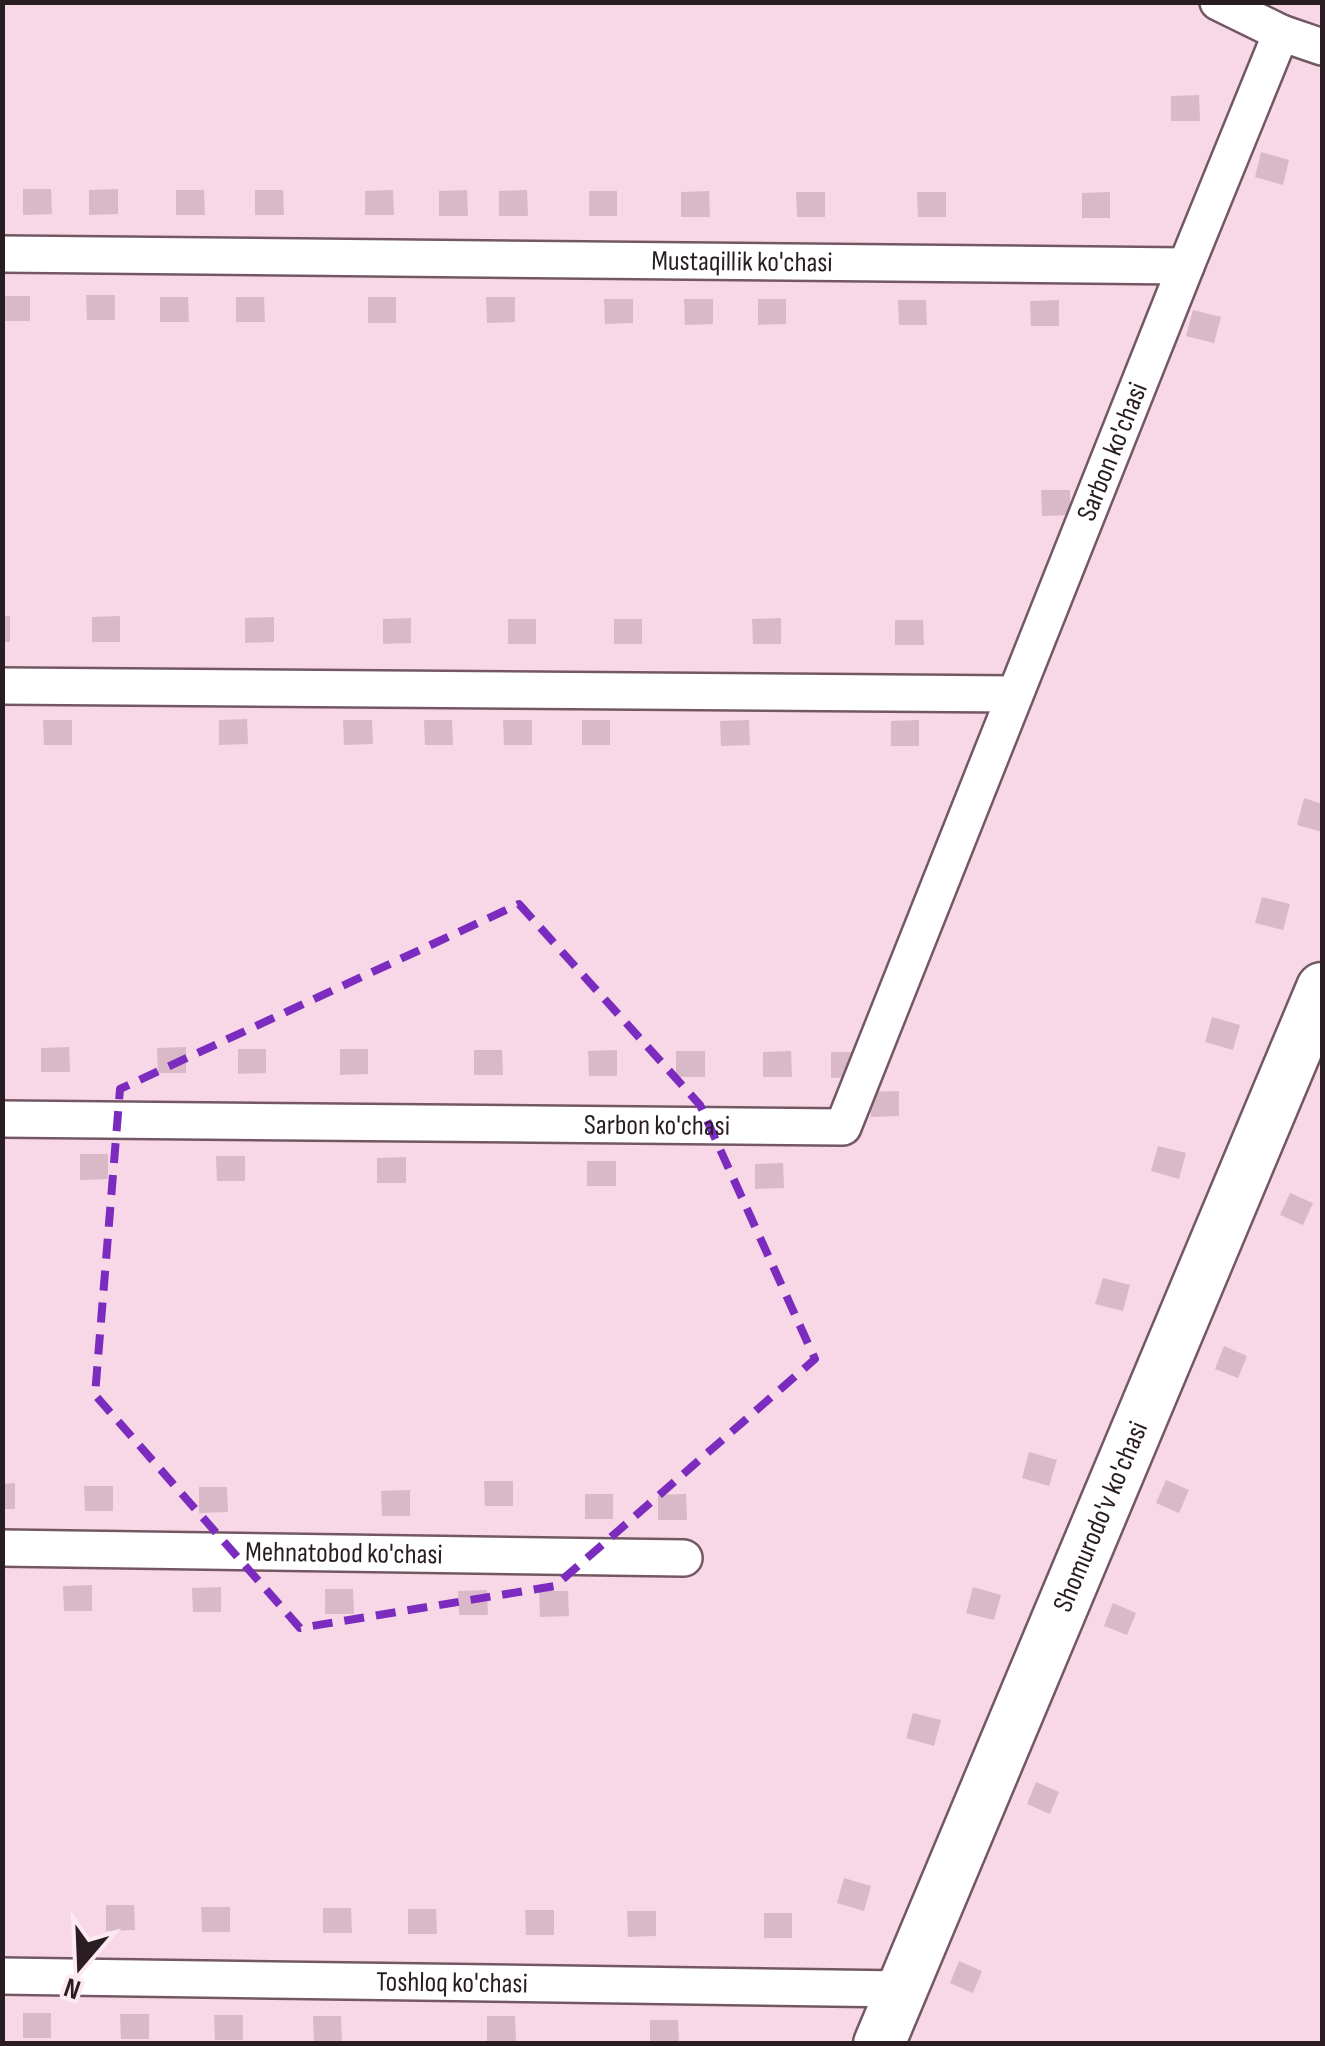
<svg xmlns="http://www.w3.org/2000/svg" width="1325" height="2046" font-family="'Sofia Sans Condensed',sans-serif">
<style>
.building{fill:#d9b9c7}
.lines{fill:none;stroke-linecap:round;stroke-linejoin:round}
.street-casing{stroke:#735864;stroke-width:40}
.secondary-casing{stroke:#735864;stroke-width:55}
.street{stroke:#fff;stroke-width:35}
.secondary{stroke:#fff;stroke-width:50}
.marked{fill:none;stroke:#7b2cbf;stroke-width:8;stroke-dasharray:20 12;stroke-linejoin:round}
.labels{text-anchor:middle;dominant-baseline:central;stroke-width:10;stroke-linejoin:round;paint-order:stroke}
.street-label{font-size:28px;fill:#291d22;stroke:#fde9f1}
</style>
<rect width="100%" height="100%" fill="#f8d8e6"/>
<!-- building -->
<g class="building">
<path d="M 1199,95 L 1200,121 L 1171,121 L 1171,96 Z"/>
<path d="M 1261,152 L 1289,160 L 1283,185 L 1255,177 Z"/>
<path d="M 23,189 L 51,189 L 52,214 L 23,215 Z"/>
<path d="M 118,189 L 118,214 L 89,215 L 89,190 Z"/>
<path d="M 176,190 L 204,190 L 205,215 L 176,215 Z"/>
<path d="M 255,190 L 283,190 L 284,215 L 255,215 Z"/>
<path d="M 393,190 L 394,215 L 365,215 L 365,191 Z"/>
<path d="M 467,190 L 468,216 L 439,216 L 439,191 Z"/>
<path d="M 527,190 L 528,216 L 499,216 L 499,191 Z"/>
<rect x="589" y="191" width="28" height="25"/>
<path d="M 709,191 L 710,217 L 681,217 L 681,192 Z"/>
<path d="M 796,192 L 825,192 L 825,217 L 797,217 Z"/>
<path d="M 917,192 L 946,192 L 946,217 L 918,217 Z"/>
<path d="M 1110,192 L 1110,218 L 1082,218 L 1082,193 Z"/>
<path d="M 86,295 L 115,295 L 115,320 L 87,320 Z"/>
<rect x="2" y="296" width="28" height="25"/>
<path d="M 160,297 L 188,297 L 189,322 L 160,322 Z"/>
<path d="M 236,297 L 264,297 L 265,322 L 236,322 Z"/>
<rect x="368" y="297" width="28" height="26"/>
<path d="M 486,297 L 515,297 L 515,322 L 487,323 Z"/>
<path d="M 604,299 L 633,299 L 633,323 L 605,324 Z"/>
<path d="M 684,299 L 713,299 L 713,324 L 685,325 Z"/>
<path d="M 758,299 L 786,299 L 786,324 L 758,325 Z"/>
<path d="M 898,300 L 926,300 L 927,325 L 899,325 Z"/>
<path d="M 1059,300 L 1059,326 L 1031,326 L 1030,301 Z"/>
<path d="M 1193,310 L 1221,317 L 1214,343 L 1186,336 Z"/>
<path d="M 1041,490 L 1070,490 L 1070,515 L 1042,516 Z"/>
<rect x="2" y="616" width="8" height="26"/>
<path d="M 120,616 L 120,642 L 92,642 L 92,617 Z"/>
<path d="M 274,617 L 274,642 L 245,643 L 245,618 Z"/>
<path d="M 411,618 L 411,643 L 383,644 L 383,619 Z"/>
<path d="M 781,618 L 781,644 L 753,644 L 752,619 Z"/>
<rect x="508" y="619" width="28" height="25"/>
<rect x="614" y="619" width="28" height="25"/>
<path d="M 895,620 L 923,620 L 924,645 L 895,645 Z"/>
<path d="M 247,719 L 248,744 L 219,745 L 219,720 Z"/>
<path d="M 43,720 L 72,720 L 72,745 L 44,745 Z"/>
<path d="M 343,720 L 372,720 L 373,744 L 344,745 Z"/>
<path d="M 424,720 L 452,720 L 453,745 L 425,745 Z"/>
<path d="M 503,720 L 532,720 L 532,745 L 504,745 Z"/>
<rect x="582" y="720" width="28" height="25"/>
<path d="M 749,720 L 750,745 L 721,746 L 720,721 Z"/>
<path d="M 919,720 L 919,746 L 891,746 L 891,721 Z"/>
<path d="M 1304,798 L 1322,804 L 1322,832 L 1297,825 Z"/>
<path d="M 1262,897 L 1290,904 L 1283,930 L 1255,923 Z"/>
<path d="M 1212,1017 L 1240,1025 L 1233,1050 L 1205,1042 Z"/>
<path d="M 69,1047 L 70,1072 L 41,1072 L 41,1048 Z"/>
<path d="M 186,1047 L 186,1073 L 158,1073 L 157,1048 Z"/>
<path d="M 238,1049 L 266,1049 L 266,1073 L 238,1074 Z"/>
<path d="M 340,1049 L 368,1049 L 368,1074 L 340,1075 Z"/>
<path d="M 474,1050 L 502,1050 L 503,1075 L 474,1075 Z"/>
<path d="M 617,1050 L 617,1076 L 589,1076 L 588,1051 Z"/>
<rect x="676" y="1051" width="29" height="26"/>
<path d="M 791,1051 L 792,1077 L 763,1077 L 763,1052 Z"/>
<path d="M 831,1052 L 859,1052 L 859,1077 L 831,1078 Z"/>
<path d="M 899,1091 L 899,1116 L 871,1117 L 871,1092 Z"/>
<path d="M 1158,1146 L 1186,1153 L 1179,1179 L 1151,1171 Z"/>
<path d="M 80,1154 L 108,1154 L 108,1179 L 80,1180 Z"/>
<path d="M 216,1156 L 245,1156 L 245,1181 L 217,1181 Z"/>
<path d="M 406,1157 L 406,1183 L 377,1183 L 377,1158 Z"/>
<rect x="587" y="1161" width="29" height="25"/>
<path d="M 783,1163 L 784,1188 L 755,1189 L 755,1164 Z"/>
<path d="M 1290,1193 L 1313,1203 L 1303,1225 L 1280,1215 Z"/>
<path d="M 1103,1278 L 1130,1285 L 1123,1311 L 1095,1304 Z"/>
<path d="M 1224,1346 L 1247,1356 L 1238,1378 L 1215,1369 Z"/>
<path d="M 1029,1452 L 1057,1460 L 1049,1486 L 1022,1478 Z"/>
<path d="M 1166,1480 L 1189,1490 L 1179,1513 L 1156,1503 Z"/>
<path d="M 484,1481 L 513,1481 L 513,1506 L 485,1506 Z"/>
<path d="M 15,1483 L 15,1509 L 2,1509 L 2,1484 Z"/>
<path d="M 84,1486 L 113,1486 L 113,1511 L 85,1511 Z"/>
<path d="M 199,1487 L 227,1487 L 228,1512 L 199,1513 Z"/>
<path d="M 410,1490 L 410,1516 L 382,1516 L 381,1491 Z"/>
<rect x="585" y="1494" width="28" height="25"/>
<path d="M 686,1494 L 687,1520 L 658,1520 L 658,1495 Z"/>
<path d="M 92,1585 L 92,1611 L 64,1611 L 63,1586 Z"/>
<path d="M 221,1587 L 221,1612 L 193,1612 L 192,1588 Z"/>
<path d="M 973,1587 L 1001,1595 L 994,1620 L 966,1613 Z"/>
<path d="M 325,1589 L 353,1589 L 354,1614 L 325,1614 Z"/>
<path d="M 487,1590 L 488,1615 L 459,1615 L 458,1591 Z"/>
<path d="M 539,1591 L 568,1591 L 569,1616 L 540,1617 Z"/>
<path d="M 1113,1603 L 1136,1613 L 1127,1635 L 1104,1626 Z"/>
<path d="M 913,1713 L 941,1720 L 934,1746 L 906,1738 Z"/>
<path d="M 1036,1782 L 1059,1792 L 1050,1814 L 1027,1804 Z"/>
<path d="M 844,1878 L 871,1886 L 864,1911 L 837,1903 Z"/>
<path d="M 106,1905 L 134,1905 L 135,1930 L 106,1931 Z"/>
<path d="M 201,1907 L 230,1907 L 230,1932 L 202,1932 Z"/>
<path d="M 323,1908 L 351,1908 L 352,1933 L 323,1933 Z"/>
<path d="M 408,1909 L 436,1909 L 437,1934 L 408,1934 Z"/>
<path d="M 525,1910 L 554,1910 L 554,1935 L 526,1935 Z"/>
<path d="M 627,1911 L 656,1911 L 656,1936 L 628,1937 Z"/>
<rect x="764" y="1913" width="28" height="25"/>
<path d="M 959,1961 L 982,1971 L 973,1993 L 950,1983 Z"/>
<rect x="23" y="2013" width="28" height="25"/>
<path d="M 120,2014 L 149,2014 L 149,2039 L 121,2039 Z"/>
<path d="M 214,2015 L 243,2015 L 243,2040 L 215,2040 Z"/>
<path d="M 313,2016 L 341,2016 L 342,2041 L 314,2042 Z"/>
<path d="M 487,2016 L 515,2016 L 516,2041 L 487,2041 Z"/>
<path d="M 650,2020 L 678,2020 L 679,2044 L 650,2044 Z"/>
</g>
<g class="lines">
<defs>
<g id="street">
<path d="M 1218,2 L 1281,33"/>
<path id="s1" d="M 2,254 L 1186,266 L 1281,33 L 1322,47"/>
<path d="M 2,686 L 1015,694"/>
<path id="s2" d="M 2,1119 L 843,1127 L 1186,266"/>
<path id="s3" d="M 2,1548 L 684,1558"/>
<path id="s4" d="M 2,1976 L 902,1989"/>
</g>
<g id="secondary">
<path id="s5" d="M 879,2044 L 1322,988"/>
</g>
</defs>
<!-- street casing -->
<use href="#street" class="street-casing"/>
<!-- secondary casing -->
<use href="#secondary" class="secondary-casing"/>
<!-- street -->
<use href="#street" class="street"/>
<!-- secondary -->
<use href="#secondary" class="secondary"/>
</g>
<!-- marked area -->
<path class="marked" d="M 519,904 L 700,1105 L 815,1359 L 555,1586 L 300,1628 L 95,1395 L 120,1089 Z"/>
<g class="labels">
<!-- street labels -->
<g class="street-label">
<text stroke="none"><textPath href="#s1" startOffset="740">Mustaqillik ko'chasi</textPath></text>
<text stroke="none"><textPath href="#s2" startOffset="1568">Sarbon ko'chasi</textPath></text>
<text stroke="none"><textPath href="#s2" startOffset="655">Sarbon ko'chasi</textPath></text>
<text stroke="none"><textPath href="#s5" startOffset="572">Shomurodo'v ko'chasi</textPath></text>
<text stroke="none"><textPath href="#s3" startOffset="342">Mehnatobod ko'chasi</textPath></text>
<text stroke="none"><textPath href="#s4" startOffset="450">Toshloq ko'chasi</textPath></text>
</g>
</g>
<!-- border -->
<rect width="1325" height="2046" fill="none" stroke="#291d22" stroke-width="10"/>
<!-- north arrow -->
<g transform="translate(80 1966) rotate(199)" stroke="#fde9f1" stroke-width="8" paint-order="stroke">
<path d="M0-8L18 38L0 25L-18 38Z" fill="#291d22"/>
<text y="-15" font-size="28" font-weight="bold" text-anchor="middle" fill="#291d22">N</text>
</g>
</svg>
